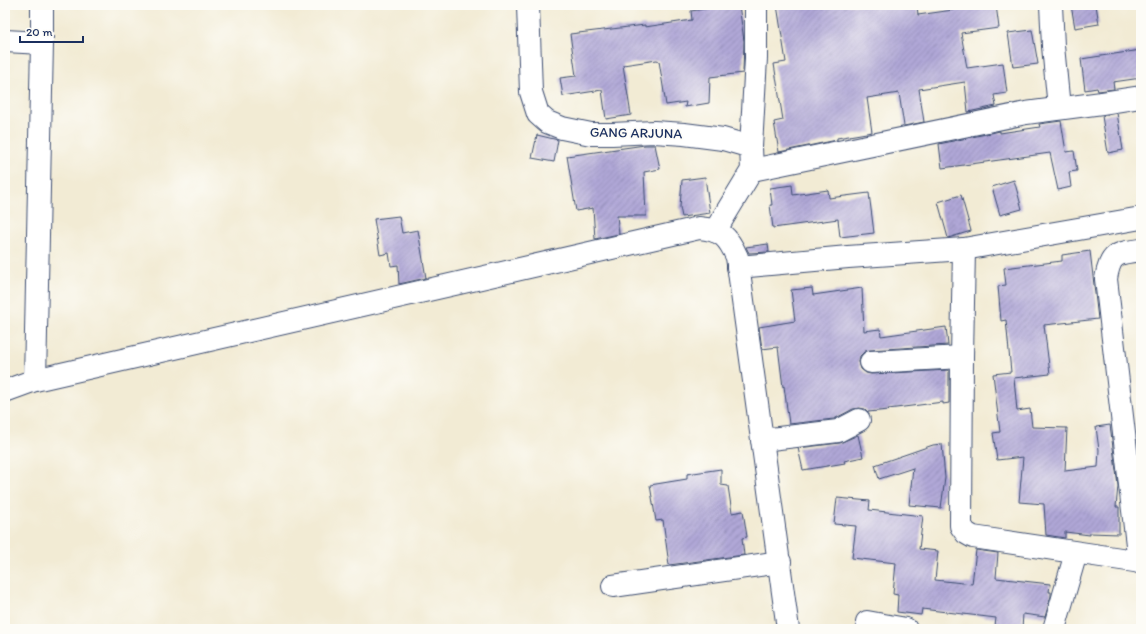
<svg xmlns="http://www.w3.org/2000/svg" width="1146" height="634" font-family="Itim,sans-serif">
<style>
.building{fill:url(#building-hatch)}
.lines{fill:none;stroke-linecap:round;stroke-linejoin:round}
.minor-casing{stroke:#3b4b70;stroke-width:24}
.minor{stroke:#fff;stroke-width:22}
.labels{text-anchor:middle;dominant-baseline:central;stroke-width:3.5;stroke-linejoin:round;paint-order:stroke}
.street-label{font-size:14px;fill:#1b2f5e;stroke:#fdfcf7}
</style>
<defs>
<pattern id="building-hatch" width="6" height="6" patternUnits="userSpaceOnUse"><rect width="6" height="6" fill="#b0a7d7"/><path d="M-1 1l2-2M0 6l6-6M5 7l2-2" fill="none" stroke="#8e88b2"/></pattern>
</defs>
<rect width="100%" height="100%" fill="#fdfcf7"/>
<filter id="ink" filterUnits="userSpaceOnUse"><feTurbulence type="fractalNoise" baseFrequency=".025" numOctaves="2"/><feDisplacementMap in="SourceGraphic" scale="8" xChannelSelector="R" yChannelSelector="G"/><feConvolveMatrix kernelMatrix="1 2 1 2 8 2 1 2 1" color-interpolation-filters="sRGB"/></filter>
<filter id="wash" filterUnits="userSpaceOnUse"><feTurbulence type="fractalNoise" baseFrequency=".012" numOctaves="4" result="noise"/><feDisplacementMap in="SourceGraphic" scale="16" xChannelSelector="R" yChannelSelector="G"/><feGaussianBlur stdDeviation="0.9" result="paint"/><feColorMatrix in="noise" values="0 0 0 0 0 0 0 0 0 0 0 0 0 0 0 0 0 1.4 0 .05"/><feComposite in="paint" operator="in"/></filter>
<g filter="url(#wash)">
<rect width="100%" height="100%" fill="#f2ebd4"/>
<g id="blocks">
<!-- building -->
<g class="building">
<path d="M 729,5 L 739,5 L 744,41 L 743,73 L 710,77 L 709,103 L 685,107 L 686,102 L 666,105 L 659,61 L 657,60 L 623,65 L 631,115 L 606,119 L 602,90 L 563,96 L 560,78 L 576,76 L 570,34 L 645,25 L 645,27 L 692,20 L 691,11 Z"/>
<path d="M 777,5 L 917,5 L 918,15 L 953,10 L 952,5 L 996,5 L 999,28 L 961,33 L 967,68 L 1003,63 L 1007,93 L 994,95 L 996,106 L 968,112 L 965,82 L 919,89 L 924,122 L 904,126 L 899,93 L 867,98 L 872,132 L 837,138 L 837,140 L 779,152 L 774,122 L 783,120 L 774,64 L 786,62 Z"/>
<path d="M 1071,5 L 1096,5 L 1099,24 L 1075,28 Z"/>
<path d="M 1032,30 L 1038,64 L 1013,67 L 1008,33 Z"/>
<path d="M 1141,50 L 1141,78 L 1113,82 L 1114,89 L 1098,91 L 1097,88 L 1085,90 L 1081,59 Z"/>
<path d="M 1117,113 L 1123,150 L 1108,153 L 1102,116 Z"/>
<path d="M 1061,121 L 1066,152 L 1074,151 L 1077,171 L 1069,172 L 1071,187 L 1058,190 L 1050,153 L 942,168 L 939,144 L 1000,131 L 1000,133 L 1040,127 L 1039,124 Z"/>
<path d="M 537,135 L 558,140 L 554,162 L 532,158 Z"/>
<path d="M 645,145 L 655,145 L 660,169 L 644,172 L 646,216 L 617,216 L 619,234 L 595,239 L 593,208 L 576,211 L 567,156 Z"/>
<path d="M 705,177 L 710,213 L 682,217 L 680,207 L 682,180 Z"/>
<path d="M 1014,180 L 1022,209 L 1000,215 L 992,187 Z"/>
<path d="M 792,185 L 793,195 L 828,190 L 829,198 L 869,193 L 874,233 L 840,237 L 838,219 L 773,228 L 770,205 L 772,205 L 770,188 Z"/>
<path d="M 961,195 L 971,231 L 948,238 L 938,202 Z"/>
<path d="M 399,216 L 402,233 L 418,230 L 426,278 L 399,284 L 398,265 L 391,266 L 389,253 L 380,255 L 374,219 Z"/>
<path d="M 768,244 L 769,252 L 749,253 L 746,247 Z"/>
<path d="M 1090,251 L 1098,319 L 1044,325 L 1050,374 L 1014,378 L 1017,411 L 1030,409 L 1032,427 L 1067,428 L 1065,471 L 1098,467 L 1099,450 L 1096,427 L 1110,425 L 1118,486 L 1116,507 L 1119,507 L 1119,534 L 1090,533 L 1090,535 L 1065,532 L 1065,538 L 1046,535 L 1044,504 L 1019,502 L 1023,457 L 997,460 L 993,433 L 1000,432 L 993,374 L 1011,372 L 1006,320 L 1001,321 L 998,286 L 1006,285 L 1004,268 L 1062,261 L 1062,255 Z"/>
<path d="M 812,288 L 813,295 L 862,288 L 864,331 L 880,329 L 881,336 L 946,327 L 948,345 L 870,350 L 865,351 L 860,356 L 859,362 L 861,369 L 866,373 L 871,374 L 949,370 L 949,403 L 943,404 L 943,402 L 888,409 L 889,410 L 868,412 L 865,409 L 859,408 L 853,409 L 834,419 L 789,424 L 784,386 L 783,387 L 778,347 L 762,349 L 759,327 L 795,321 L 791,290 Z"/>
<path d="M 858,435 L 863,457 L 844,461 L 845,463 L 803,470 L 798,448 L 840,443 Z"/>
<path d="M 942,444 L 945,478 L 941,508 L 909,505 L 913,468 L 879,479 L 875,465 L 933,445 Z"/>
<path d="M 721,469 L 721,485 L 728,486 L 732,513 L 743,511 L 747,537 L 742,538 L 744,555 L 669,565 L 663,520 L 656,521 L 650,485 L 687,479 L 687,474 Z"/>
<path d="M 837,498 L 870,501 L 869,510 L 923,516 L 919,549 L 938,551 L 935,580 L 972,584 L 976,550 L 998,553 L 996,578 L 1050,584 L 1049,592 L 1051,592 L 1051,596 L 1045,617 L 1023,614 L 1022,629 L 1018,629 L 995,626 L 996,618 L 922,609 L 921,615 L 897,612 L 898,595 L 893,594 L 896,563 L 852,558 L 856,526 L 834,524 Z"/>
</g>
</g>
</g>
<g filter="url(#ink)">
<use href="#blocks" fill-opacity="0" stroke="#3b4b70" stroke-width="1"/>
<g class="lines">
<defs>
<g id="minor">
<path d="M 528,5 L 531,92 L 538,114 L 547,122 L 562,128 L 591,134 L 612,134 L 654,132 L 684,134 L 723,139 L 751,147"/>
<path d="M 1051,5 L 1053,46 L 1059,108"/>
<path d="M 5,41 L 42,43"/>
<path d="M 752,170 L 1026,113 L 1102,103 L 1141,97"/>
<path d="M 715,231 L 752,170 L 751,147 L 756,58 L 756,5"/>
<path d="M 964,249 L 962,357 L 961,526 L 966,533 L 973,537 L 1141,562"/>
<path d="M 738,267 L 848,257 L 964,249 L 1141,218"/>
<path d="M 871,362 L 962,357"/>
<path d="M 35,380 L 42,43 L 42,5"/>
<path d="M 5,391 L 35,380 L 699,228 C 722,230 728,237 737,257 L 788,629"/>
<path d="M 762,440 L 838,431 L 859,420"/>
<path d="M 1139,562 L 1106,279 C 1110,253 1117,253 1141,250"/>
<path d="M 613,586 L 780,562"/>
<path d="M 867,622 L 906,629"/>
<path d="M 1054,629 L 1076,553"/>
</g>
</defs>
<!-- minor casing -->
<use href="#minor" class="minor-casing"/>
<!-- minor -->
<use href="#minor" class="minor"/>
</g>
</g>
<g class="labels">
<!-- street labels -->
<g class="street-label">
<text transform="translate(636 133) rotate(1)">GANG ARJUNA</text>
</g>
</g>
<!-- margin -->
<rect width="1146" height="634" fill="none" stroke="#fdfcf7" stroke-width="20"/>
<!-- scale -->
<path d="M20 36v6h63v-6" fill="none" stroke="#1b2f5e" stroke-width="2"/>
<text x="26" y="36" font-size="12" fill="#1b2f5e" stroke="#fdfcf7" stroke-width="3" paint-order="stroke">20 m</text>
</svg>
